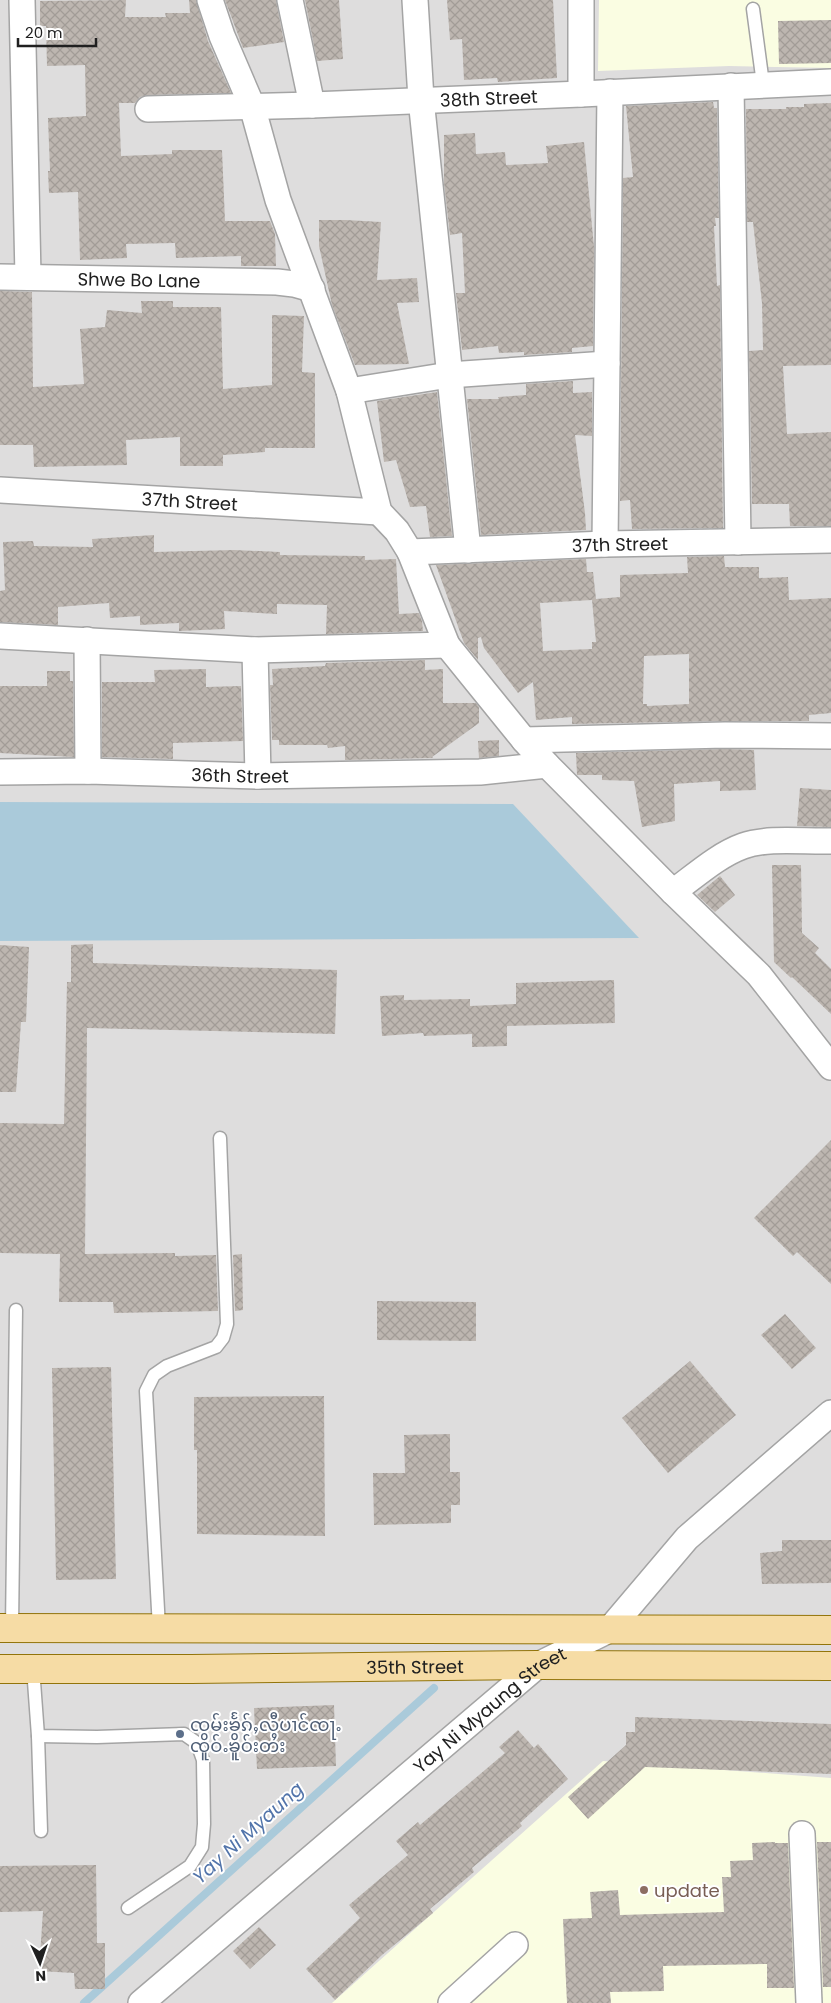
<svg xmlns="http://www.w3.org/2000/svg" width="831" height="2003" font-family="Poppins,'Noto Sans Myanmar',sans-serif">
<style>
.residential{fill:#dedddd}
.education{fill:#fafde2}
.water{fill:#aacada}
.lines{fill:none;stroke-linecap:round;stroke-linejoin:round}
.stream{stroke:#aacada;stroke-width:8}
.building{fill:url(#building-cross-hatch);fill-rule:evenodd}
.lane-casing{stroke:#a4a4a4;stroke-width:15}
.street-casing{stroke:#a4a4a4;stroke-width:28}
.primary-casing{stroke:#92740a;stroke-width:30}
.lane{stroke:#fff;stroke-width:12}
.street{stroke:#fff;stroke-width:25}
.primary{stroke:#f6dca5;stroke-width:28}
.service-dot{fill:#5c6f8a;stroke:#fff;stroke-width:2}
.education-dot{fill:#8d6e63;stroke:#fff;stroke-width:2}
.labels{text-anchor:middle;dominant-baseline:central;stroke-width:4;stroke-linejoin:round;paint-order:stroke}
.street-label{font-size:18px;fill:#202020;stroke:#fff}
.service-label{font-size:18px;fill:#4e5e75;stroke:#fff;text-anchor:start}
.education-label{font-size:18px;fill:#785e54;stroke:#fff;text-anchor:start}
.water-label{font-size:19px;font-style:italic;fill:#5274aa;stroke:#fff}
</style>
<defs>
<pattern id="building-cross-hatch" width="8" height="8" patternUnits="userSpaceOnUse" patternTransform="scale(1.25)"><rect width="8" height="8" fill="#bdb6b0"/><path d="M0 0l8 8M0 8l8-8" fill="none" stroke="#a29c97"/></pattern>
</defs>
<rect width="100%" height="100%" fill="#f0eee7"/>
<!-- residential -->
<rect class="residential" x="0" y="0" width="831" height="2003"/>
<!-- education -->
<g class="education">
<path d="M 599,0 L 831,0 L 831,68 L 729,66 L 598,71 Z"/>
<path d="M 603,1761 L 831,1778 L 831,2003 L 332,2003 Z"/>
</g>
<!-- water -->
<path class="water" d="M 0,802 L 513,804 L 639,938 L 0,941 Z"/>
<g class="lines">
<!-- stream -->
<path class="stream" d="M 84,2003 L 434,1688"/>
</g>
<!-- building -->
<g class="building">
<path d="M 126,0 L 125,17 L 166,17 L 165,13 L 190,13 L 189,0 L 196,0 L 208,41 L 231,93 L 148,95 L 140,97 L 135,103 L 119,103 L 121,156 L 172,154 L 172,150 L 222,150 L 225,221 L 270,221 L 275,234 L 276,266 L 241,266 L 241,256 L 176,258 L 175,243 L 126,244 L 127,258 L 80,260 L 78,192 L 49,193 L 48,171 L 50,171 L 48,118 L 86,116 L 85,65 L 47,66 L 46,26 L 40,26 L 40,1 Z"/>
<path d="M 225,0 L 276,0 L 284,42 L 243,48 Z"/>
<path d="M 305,0 L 339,0 L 343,59 L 317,61 Z"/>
<path d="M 447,0 L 553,0 L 557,78 L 498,82 L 497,78 L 464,80 L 462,39 L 450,40 Z"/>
<path d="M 831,20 L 831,63 L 779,64 L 778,21 Z"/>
<path d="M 713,102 L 714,108 L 717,108 L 719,218 L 715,218 L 716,226 L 714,226 L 717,286 L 720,285 L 723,528 L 632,529 L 630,500 L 620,501 L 623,178 L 633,177 L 626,106 Z"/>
<path d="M 831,103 L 831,365 L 783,366 L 787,434 L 831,432 L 831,526 L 790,526 L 789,504 L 752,504 L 749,351 L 763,350 L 762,303 L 753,222 L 747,222 L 746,109 L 786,109 L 786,107 L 804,107 L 804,104 Z"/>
<path d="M 475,133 L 476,154 L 505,152 L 506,165 L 548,163 L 546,146 L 584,142 L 594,247 L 593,346 L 572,348 L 572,352 L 524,355 L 524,352 L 499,353 L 498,346 L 462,350 L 456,293 L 465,293 L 462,233 L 450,235 L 444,183 L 444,135 Z"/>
<path d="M 319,220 L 346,220 L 381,222 L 377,280 L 417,278 L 419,302 L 397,303 L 409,364 L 355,365 L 332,305 L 319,246 Z"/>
<path d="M 0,291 L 32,292 L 33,387 L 84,384 L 80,329 L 105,327 L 107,310 L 142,313 L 141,301 L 173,301 L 173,307 L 221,307 L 223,389 L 272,385 L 272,315 L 304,316 L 302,372 L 315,373 L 315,448 L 265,448 L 265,452 L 223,455 L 223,466 L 180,466 L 180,437 L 126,440 L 127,465 L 34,467 L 33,445 L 0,445 Z"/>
<path d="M 573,381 L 573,393 L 592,392 L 592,436 L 575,435 L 585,513 L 586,530 L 481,535 L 467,399 L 499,399 L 498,397 L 526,395 L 526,384 Z"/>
<path d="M 437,392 L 452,536 L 430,537 L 426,506 L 410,507 L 396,460 L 384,462 L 377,401 Z"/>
<path d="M 154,535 L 154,552 L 234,550 L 280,552 L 280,555 L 365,556 L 365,560 L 396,559 L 399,614 L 419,613 L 422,621 L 423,631 L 326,634 L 327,605 L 277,604 L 277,614 L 224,611 L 225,629 L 179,631 L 179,623 L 140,625 L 140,616 L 110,618 L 109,603 L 58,607 L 58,625 L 0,622 L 0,591 L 5,590 L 3,542 L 33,541 L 34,546 L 93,547 L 92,539 Z"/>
<path d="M 724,556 L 725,567 L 759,567 L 759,578 L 788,577 L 789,600 L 831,598 L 831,713 L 809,715 L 809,721 L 725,721 L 572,724 L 572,717 L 536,720 L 533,682 L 518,693 L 484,648 L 481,637 L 478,638 L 478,660 L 464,643 L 436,565 L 586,559 L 587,572 L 593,572 L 596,599 L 620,597 L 620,575 L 688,573 L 687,557 ZM 592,600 L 596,642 L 592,642 L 592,649 L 543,651 L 540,603 ZM 689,654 L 689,704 L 647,706 L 647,704 L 643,704 L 644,656 Z"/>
<path d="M 425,660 L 425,670 L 443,669 L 443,703 L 476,703 L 479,707 L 479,723 L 432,757 L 433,758 L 345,760 L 345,746 L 328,748 L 327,745 L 279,745 L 279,740 L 272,740 L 270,685 L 273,685 L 272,669 L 325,666 L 326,663 Z"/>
<path d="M 206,669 L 206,687 L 241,686 L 243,741 L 173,743 L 173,759 L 102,757 L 102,682 L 155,682 L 154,670 Z"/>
<path d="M 47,671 L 70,671 L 70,681 L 73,681 L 74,757 L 0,753 L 0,686 L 47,686 Z"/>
<path d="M 499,740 L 499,756 L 479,758 L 478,741 Z"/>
<path d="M 725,749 L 754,750 L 756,790 L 720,791 L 720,781 L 674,784 L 675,821 L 642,827 L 634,781 L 602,780 L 602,775 L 577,775 L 576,753 Z"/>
<path d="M 800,788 L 831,790 L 831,827 L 797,826 Z"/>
<path d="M 772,865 L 801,865 L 802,933 L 819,948 L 815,953 L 831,969 L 831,1014 L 792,977 L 791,978 L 774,962 Z"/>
<path d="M 720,876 L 735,895 L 715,912 L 697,895 Z"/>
<path d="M 93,944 L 93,963 L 337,970 L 335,1034 L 87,1028 L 85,1254 L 175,1253 L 175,1256 L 216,1255 L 218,1311 L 114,1313 L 113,1302 L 59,1302 L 60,1254 L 0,1253 L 0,1123 L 64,1124 L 67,982 L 71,982 L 71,945 Z"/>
<path d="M 0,945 L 29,947 L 26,1022 L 21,1022 L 16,1092 L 0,1092 Z"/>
<path d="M 614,980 L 615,1023 L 507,1026 L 507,1046 L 472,1047 L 472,1034 L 424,1036 L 423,1033 L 382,1036 L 380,996 L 404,995 L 404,1000 L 470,999 L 470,1006 L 516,1004 L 516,983 Z"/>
<path d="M 831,1140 L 831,1284 L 797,1252 L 793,1256 L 754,1218 Z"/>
<path d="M 242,1254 L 243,1310 L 235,1311 L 233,1255 Z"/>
<path d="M 377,1301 L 476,1302 L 476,1341 L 377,1340 Z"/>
<path d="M 785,1314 L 816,1348 L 792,1369 L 761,1335 Z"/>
<path d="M 690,1361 L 736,1415 L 668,1473 L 622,1418 Z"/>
<path d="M 111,1367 L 116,1579 L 56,1580 L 52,1368 Z"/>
<path d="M 324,1396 L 325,1536 L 197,1534 L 197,1450 L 194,1450 L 194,1397 Z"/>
<path d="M 450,1434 L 450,1472 L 460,1472 L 460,1505 L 451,1505 L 451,1523 L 374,1525 L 373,1473 L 405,1473 L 404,1435 Z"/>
<path d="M 782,1540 L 831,1540 L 831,1583 L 762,1584 L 760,1553 L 782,1551 Z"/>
<path d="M 334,1705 L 336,1766 L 257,1769 L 254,1708 Z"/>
<path d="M 635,1717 L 831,1724 L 831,1774 L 645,1767 L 588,1819 L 568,1797 L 626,1745 L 626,1732 L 635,1732 Z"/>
<path d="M 518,1730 L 534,1748 L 538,1744 L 568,1779 L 520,1823 L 522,1826 L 472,1868 L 474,1872 L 430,1909 L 433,1913 L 382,1955 L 335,2000 L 306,1969 L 360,1918 L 349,1905 L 408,1855 L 396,1841 L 418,1822 L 420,1825 L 505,1753 L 499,1747 Z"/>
<path d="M 775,1842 L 775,1843 L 788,1843 L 794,1988 L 767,1988 L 767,1964 L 663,1966 L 664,1991 L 610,1992 L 611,2003 L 567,2003 L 563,1919 L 592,1918 L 590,1892 L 618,1890 L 620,1915 L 724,1912 L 722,1877 L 731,1877 L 730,1861 L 753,1860 L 752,1843 Z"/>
<path d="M 817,1842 L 831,1842 L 831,1987 L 823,1987 Z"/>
<path d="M 96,1865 L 97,1943 L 105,1943 L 105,1989 L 75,1989 L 74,1973 L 39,1971 L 43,1911 L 0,1912 L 0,1866 Z"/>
<path d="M 259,1927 L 276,1945 L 250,1969 L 233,1951 Z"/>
</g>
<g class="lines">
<defs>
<g id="lane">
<path d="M 753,9 L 763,84"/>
<path d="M 12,1627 L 16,1310"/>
<path d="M 159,1628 L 146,1391 L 154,1375 L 167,1366 L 216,1347 L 223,1338 L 227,1324 L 220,1138"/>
<path d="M 33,1668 L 38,1736 L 97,1737 L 184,1734 L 197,1743 L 203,1760 L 204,1824 L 202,1847 L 190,1866 L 128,1908"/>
<path d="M 38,1736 L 41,1831"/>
</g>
<g id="street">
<path d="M 22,0 L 28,277"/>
<path d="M 210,0 L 222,36 L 252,106 L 278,200 L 349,391 L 379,512 L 397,531 L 410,552 L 447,645 L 524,740 L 547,765 L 673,892 L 759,975 L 831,1067"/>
<path d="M 290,0 L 312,105"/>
<path d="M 415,0 L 421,99 L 468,550"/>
<path d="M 581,0 L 581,94"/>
<path d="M 731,86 L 738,542"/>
<path id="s1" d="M 148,109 L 312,105 L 581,94 L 831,82"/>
<path id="s2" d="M 0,277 L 277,282 L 294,284 L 312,289"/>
<path d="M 349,391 L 449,375 L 607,364"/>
<path id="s3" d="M 0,490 L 379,512"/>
<path d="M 605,544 L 610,92"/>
<path id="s4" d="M 410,552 L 605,544 L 831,540"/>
<path d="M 0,636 L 255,650 L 447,645"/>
<path d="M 87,640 L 88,771"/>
<path d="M 255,650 L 258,776"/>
<path d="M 524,740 L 725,735 L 831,736"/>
<path id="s5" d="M 0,772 L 88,771 L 258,776 L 480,772 L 547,765"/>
<path d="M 673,892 C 695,876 718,855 743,846 C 768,837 805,842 831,841"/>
<path d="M 802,1834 L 809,2003"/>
<path id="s6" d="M 141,2003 L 538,1665 L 609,1630 L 687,1538 L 831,1413"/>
<path d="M 451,2003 L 515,1945"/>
</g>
<g id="primary">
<path d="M 0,1628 L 831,1630"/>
<path id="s7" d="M 0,1669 L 191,1669 L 538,1665 L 831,1666"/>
</g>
</defs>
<!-- lane casing -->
<use href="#lane" class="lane-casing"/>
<!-- street casing -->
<use href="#street" class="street-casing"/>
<!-- primary casing -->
<use href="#primary" class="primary-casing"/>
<!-- lane -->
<use href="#lane" class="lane"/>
<!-- street -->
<use href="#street" class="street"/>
<!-- primary -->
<use href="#primary" class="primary"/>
</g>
<!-- markers -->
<circle class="service-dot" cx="180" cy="1734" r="5"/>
<circle class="education-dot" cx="644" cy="1890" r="5"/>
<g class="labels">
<!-- street labels -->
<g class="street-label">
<text stroke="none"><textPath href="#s1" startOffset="341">38th Street</textPath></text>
<text stroke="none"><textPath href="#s2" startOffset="139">Shwe Bo Lane</textPath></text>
<text stroke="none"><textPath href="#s3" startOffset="190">37th Street</textPath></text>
<text stroke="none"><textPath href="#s4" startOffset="210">37th Street</textPath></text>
<text stroke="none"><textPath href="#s5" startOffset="240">36th Street</textPath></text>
<text stroke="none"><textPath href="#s7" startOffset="415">35th Street</textPath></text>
<text stroke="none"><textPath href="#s6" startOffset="456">Yay Ni Myaung Street</textPath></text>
</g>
<!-- service labels -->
<g class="service-label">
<text x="190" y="1724">ၸုမ်းၶႅၵ်ႇလီပၢင်ၸႃႉ<tspan x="190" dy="21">ၸိူဝ်ႉၶိူဝ်းတႆး</tspan></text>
</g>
<!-- education labels -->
<g class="education-label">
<text x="654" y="1890">update</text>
</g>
<!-- water labels -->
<g class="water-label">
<text transform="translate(248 1833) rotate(-42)">Yay Ni Myaung</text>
</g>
</g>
<!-- north arrow -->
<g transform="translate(40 1963) rotate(177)" stroke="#ffffff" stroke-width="4" paint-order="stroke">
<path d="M0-4L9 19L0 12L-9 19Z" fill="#202020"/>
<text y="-8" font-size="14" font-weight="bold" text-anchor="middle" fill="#202020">N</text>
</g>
<!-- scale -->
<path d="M18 38v8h78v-8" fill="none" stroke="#202020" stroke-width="2.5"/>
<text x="25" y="38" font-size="15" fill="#202020" stroke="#ffffff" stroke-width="4" paint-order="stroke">20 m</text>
</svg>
